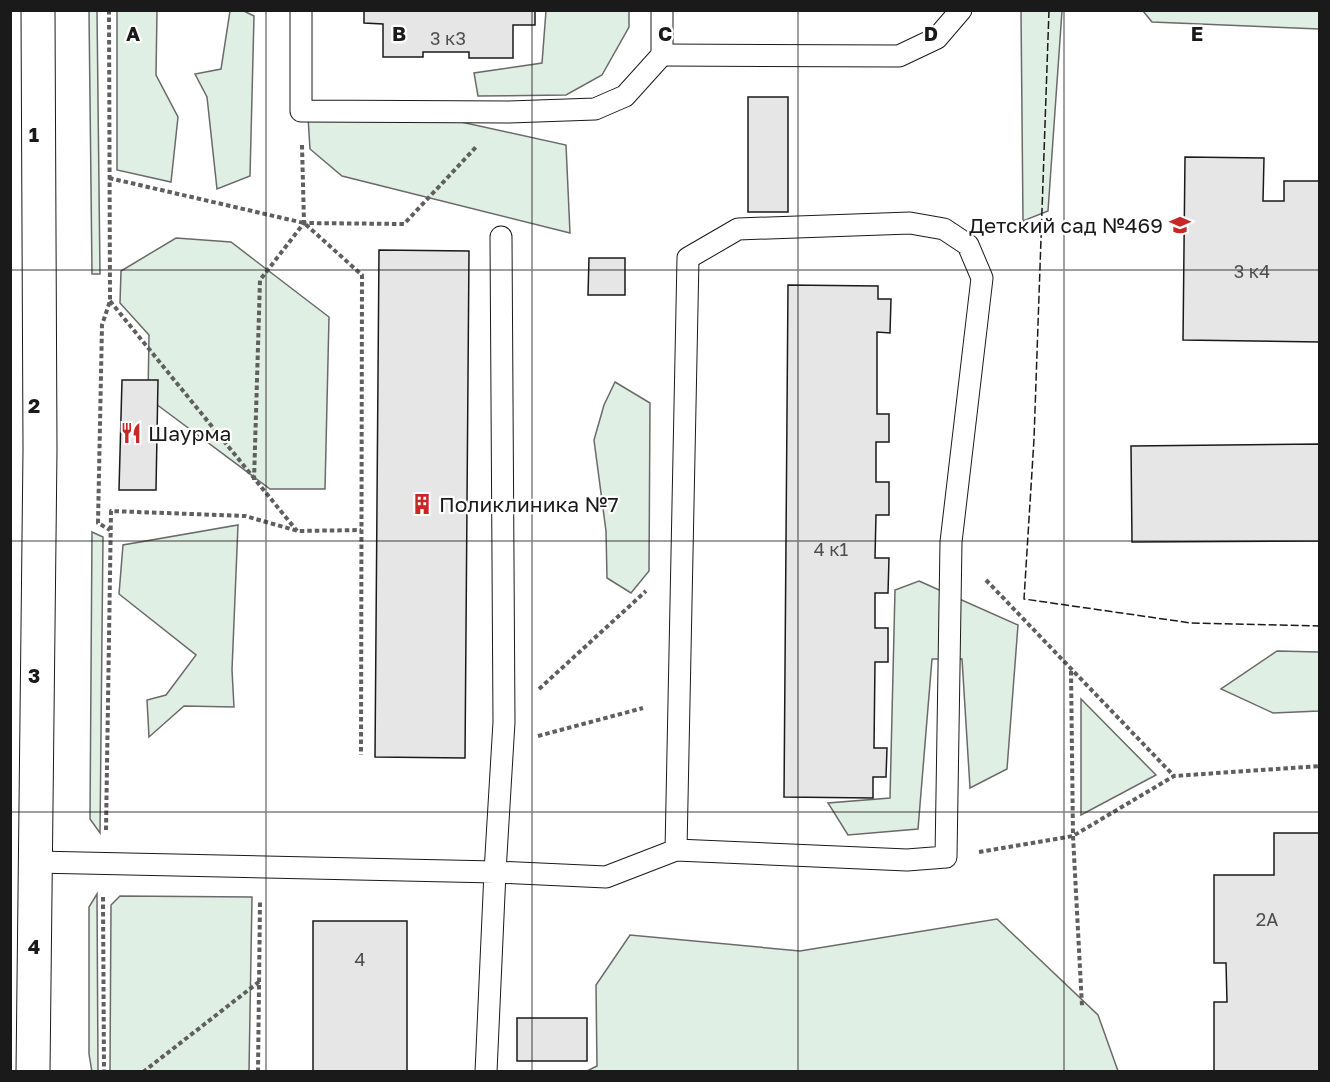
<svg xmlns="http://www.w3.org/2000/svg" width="1330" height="1082" font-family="'Golos Text',sans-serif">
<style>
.green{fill:#e0efe3;stroke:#6a6a6a;stroke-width:1.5}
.building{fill:#e6e6e6;stroke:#1a1a1a;stroke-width:1.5}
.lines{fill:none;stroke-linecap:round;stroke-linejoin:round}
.lane-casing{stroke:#1a1a1a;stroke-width:23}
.secondary-casing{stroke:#1a1a1a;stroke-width:35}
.path{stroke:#5f5f5f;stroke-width:4;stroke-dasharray:4.5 3;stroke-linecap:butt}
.lane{stroke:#fff;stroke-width:21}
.secondary{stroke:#fff;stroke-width:33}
.fence{stroke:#1a1a1a;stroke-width:1.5;stroke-dasharray:8 3;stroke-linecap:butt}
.grid{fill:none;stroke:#1a1a1a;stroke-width:1.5;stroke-opacity:0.55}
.labels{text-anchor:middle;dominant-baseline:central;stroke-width:4.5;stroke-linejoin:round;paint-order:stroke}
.number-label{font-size:18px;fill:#4d4d4d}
.poi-label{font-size:21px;fill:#1a1a1a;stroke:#fff;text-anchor:start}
.grid-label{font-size:20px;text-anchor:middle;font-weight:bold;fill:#1a1a1a;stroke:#fff;stroke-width:4.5;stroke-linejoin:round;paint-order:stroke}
</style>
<rect width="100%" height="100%" fill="#fff"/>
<!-- green -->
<g class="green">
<path d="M 89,11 L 97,11 L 100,274 L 92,274 Z"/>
<path d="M 117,11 L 157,11 L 156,75 L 178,117 L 171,182 L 117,170 Z"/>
<path d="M 230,11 L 244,11 L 254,16 L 250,176 L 217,189 L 207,97 L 195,74 L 221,69 Z"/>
<path d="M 546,11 L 629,11 L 629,27 L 602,75 L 566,95 L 478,96 L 474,73 L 542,63 Z"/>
<path d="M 1021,11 L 1062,11 L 1048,211 L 1023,221 Z"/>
<path d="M 1143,11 L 1319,11 L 1319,29 L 1152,22 Z"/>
<path d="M 308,117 L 452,120 L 566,145 L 570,233 L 342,176 L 310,149 Z"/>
<path d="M 176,238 L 231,242 L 329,317 L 325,489 L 270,489 L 148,398 L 149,335 L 120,303 L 121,271 Z"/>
<path d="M 615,382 L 650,403 L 649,571 L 631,593 L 607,578 L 606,531 L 594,440 L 604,405 Z"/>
<path d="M 238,525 L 232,670 L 234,707 L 184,706 L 149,737 L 147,700 L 166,695 L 196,655 L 119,594 L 123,545 Z"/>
<path d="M 92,532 L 103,537 L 100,833 L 90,819 Z"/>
<path d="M 919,581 L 1018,625 L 1007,769 L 970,788 L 962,659 L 932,659 L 918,829 L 848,835 L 828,803 L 890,798 L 895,590 Z"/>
<path d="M 1277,651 L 1319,652 L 1319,711 L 1273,713 L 1221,689 Z"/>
<path d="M 1081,699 L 1156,775 L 1081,815 Z"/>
<path d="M 97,894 L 98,1071 L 92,1072 L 89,1054 L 89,907 Z"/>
<path d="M 120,896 L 252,897 L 249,1071 L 110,1071 L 111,905 Z"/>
<path d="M 997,919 L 1098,1015 L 1118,1071 L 587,1071 L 597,1066 L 596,985 L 630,935 L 800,951 Z"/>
</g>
<!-- building -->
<g class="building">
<path d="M 364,10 L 535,10 L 535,25 L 513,25 L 513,58 L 469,58 L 469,52 L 423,52 L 423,57 L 383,57 L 383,24 L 364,23 Z"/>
<rect x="748" y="97" width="40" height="115"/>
<path d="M 1185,157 L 1264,158 L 1263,201 L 1284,201 L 1284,181 L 1320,181 L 1320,342 L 1183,340 Z"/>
<path d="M 379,250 L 469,251 L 465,758 L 375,757 Z"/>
<path d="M 589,258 L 625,258 L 625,295 L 588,295 Z"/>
<path d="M 788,285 L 878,286 L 878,299 L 891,299 L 890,333 L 877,332 L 877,414 L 889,414 L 889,442 L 876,442 L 876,482 L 889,482 L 889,515 L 876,515 L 875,558 L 889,558 L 888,593 L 875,593 L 875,628 L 888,628 L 888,662 L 875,662 L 874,748 L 887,748 L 886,777 L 873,777 L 873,798 L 784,797 Z"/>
<path d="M 122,380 L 158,380 L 156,490 L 119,490 Z"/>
<path d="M 1320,444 L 1320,541 L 1132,542 L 1131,446 Z"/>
<path d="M 1274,833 L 1320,833 L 1320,1072 L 1214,1072 L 1214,1002 L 1227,1002 L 1226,963 L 1214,963 L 1214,875 L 1274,875 Z"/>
<rect x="313" y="921" width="94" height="151"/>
<rect x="517" y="1018" width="70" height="43"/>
</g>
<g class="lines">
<defs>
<g id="lane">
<path d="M 301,10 L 301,111 L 509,112 L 595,109 L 625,96 L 662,55 L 662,10"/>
<path d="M 662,55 L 899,56 L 937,38 L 961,10"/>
<path d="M 501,237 L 504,722 L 495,872 L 606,877 L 676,850 L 688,258 L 738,229 L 910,223 L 944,229 L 968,245 L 982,278 L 951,542 L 946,857 L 907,860 L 676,850"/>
<path d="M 36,862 L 495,872 L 486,1072"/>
</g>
<path id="secondary" d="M 33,1072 L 40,450 L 38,10"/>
</defs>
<!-- lane casing -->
<use href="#lane" class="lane-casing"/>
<!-- secondary casing -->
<use href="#secondary" class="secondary-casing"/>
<!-- path -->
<g class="path">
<path d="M 109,10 L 110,301 L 102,325 L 98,523 L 110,530"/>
<path d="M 302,145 L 304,223"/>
<path d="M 109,178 L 304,223 L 362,275 L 361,755"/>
<path d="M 110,301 L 297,531"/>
<path d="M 254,480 L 260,280 L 304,223 L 404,224 L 477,146"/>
<path d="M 986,580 L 1174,776"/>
<path d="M 1071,671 L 1073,836 L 1082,1006"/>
<path d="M 539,689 L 646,591"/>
<path d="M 538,736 L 643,708"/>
<path d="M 106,830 L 111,511 L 245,516 L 298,531 L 361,530"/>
<path d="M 979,852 L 1073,836 L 1174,776 L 1320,766"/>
<path d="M 103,897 L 104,1072"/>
<path d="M 143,1072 L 260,981"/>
<path d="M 258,1072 L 260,901"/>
</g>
<!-- lane -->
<use href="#lane" class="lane"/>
<!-- secondary -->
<use href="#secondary" class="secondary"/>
<!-- fence -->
<path class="fence" d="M 1049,10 L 1034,439 L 1024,599 L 1191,623 L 1320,626"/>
</g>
<!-- grid -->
<path class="grid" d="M 266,10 L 266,1072M 532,10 L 532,1072M 798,10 L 798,1072M 1064,10 L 1064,1072M 10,270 L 1320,270M 10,541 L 1320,541M 10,812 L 1320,812"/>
<!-- icons -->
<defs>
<symbol id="school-bare" viewBox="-9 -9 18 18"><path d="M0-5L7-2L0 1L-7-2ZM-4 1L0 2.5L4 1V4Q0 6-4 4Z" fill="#c62828" stroke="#fff" stroke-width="2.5" paint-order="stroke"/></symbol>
<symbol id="restaurant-bare" viewBox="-9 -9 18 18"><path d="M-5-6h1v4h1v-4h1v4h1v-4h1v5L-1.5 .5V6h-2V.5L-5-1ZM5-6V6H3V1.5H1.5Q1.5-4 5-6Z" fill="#c62828" stroke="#fff" stroke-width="2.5" paint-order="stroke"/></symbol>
<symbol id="building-bare" viewBox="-9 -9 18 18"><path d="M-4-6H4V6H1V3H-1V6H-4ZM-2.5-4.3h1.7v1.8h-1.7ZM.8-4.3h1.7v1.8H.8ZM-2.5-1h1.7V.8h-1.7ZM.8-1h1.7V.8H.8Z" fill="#c62828" stroke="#fff" stroke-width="2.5" paint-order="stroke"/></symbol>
</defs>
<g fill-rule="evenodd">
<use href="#school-bare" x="1165" y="210" width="30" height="30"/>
<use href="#restaurant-bare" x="116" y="418" width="30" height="30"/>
<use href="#building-bare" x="407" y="489" width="30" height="30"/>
</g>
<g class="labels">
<!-- number labels -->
<g class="number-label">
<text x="448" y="38">3 к3</text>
<text x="1252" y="271">3 к4</text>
<text x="831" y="549">4 к1</text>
<text x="1267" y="919">2А</text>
<text x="360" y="959">4</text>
</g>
<!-- poi labels -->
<g class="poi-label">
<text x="1163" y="225" text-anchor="end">Детский сад №469</text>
<text x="148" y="433">Шаурма</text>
<text x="439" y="504">Поликлиника №7</text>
</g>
</g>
<g class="grid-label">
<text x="133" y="41">A</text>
<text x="399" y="41">B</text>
<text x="665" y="41">C</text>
<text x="931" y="41">D</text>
<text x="1197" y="41">E</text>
<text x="34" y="142">1</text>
<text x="34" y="413">2</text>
<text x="34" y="683">3</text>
<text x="34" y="954">4</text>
</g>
<!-- border -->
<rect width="1330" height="1082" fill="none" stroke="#1a1a1a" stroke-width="24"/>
</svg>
